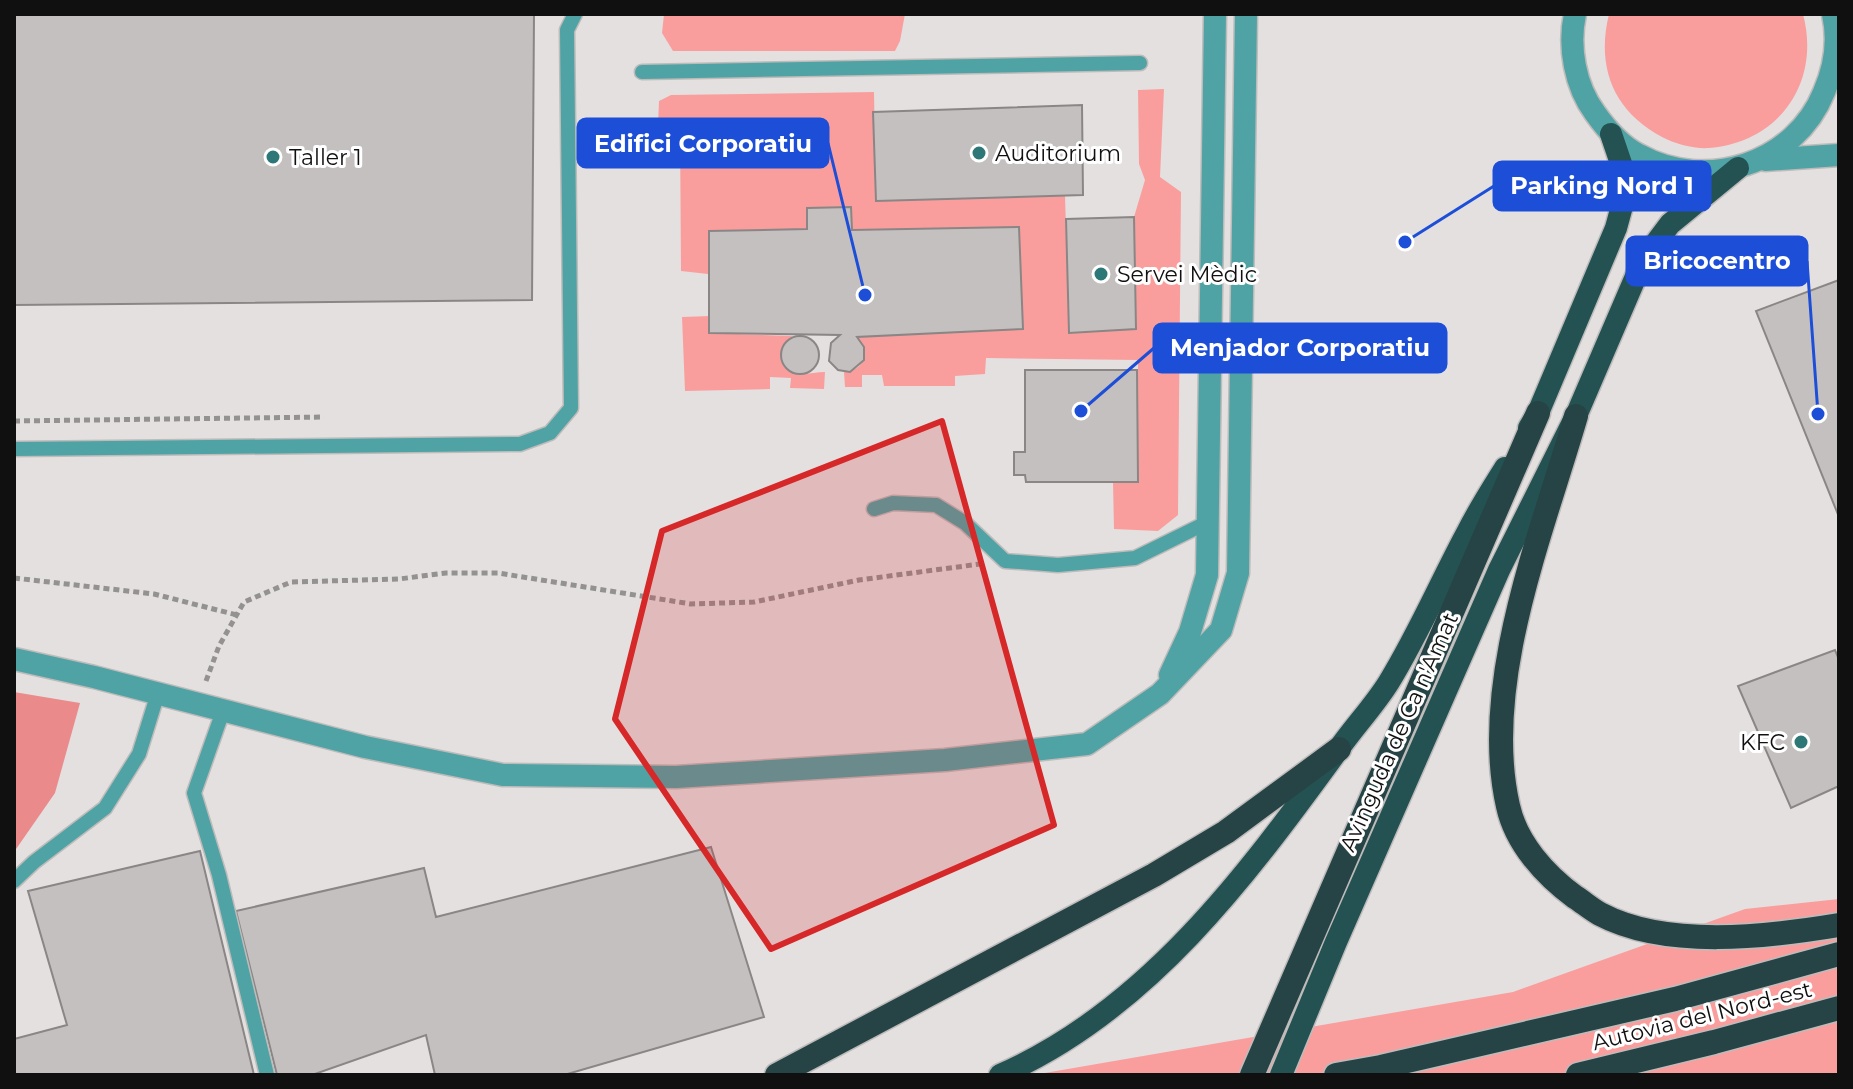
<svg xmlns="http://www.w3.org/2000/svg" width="1853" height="1089" font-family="Montserrat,sans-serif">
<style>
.green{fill:#fa9e9d}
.forest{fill:#eb8a8a}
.building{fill:#c4c0c0;stroke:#8a8686;stroke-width:2}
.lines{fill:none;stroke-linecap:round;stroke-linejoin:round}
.service-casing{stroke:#bebbbb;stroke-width:17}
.minor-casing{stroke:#bebbbb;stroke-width:25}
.trunk-casing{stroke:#bebbbb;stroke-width:25}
.motorway-casing{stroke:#bebbbb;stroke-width:27}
.path{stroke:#949191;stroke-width:5;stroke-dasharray:6 4;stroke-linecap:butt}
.service{stroke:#50a3a4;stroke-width:14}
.minor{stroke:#50a3a4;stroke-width:22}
.trunk{stroke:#245252;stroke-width:22}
.motorway{stroke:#264445;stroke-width:24}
.marked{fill:#d62828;fill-opacity:0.2;stroke:#d62828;stroke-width:6;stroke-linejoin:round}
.poi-dot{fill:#2d7777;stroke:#fff;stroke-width:3}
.labels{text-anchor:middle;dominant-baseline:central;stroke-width:6;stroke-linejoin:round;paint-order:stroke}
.poi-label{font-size:22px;fill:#111010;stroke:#fff;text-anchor:start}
.street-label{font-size:22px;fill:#111010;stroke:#fff}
.leader{fill:none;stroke:#1d4ed8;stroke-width:3}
.callout-dot{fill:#1d4ed8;stroke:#fff;stroke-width:3}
.callout{fill:#1d4ed8;stroke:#1d4ed8;stroke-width:3}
.callout-label{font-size:24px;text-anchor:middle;font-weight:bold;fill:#fff}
</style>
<rect width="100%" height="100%" fill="#e4e0e0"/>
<!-- green -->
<g class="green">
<path d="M 664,14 L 905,14 L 900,41 L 895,51 L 673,51 L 662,33 Z"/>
<path d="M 1609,14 L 1803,14 C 1821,82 1780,142 1709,148 C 1694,149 1675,144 1662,137 C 1613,111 1596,67 1609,14 Z"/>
<path d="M 1164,89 L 1160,177 L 1181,192 L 1178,515 L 1158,531 L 1114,529 L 1113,482 L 1138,481 L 1138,360 L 986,358 L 985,374 L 955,376 L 955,386 L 884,386 L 882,375 L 862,375 L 862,387 L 845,387 L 844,372 C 859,371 866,362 864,347 L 857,337 L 1023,328 L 1019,227 L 852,230 L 850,207 L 807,208 L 807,229 L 709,231 L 708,274 L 681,271 L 680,129 L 658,126 L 659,101 L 671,95 L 874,92 L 876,201 L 1065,195 L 1069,332 L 1134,217 L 1145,180 L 1139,164 L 1138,90 Z"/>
<path d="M 710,316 L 710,333 L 791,336 L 794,337 C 780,345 775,366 793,373 C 802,376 815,372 825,372 L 824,389 L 790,388 L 791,378 L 770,377 L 770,389 L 685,391 L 682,317 Z"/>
<path d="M 1839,899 L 1839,1075 L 1033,1075 L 1513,992 L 1745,909 Z"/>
</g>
<!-- forest -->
<path class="forest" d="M 14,692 L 80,703 L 55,793 L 14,852 Z"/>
<!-- building -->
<g class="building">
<path d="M 14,14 L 534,14 L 532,300 L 14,305 Z"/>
<path d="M 1082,105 L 1083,195 L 876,201 L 873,112 Z"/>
<path d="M 851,207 L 852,230 L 1019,227 L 1023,329 L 857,337 L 864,347 L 864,360 L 850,372 L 838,370 L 829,361 L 831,343 L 840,335 L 709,333 L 709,231 L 807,229 L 807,208 Z"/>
<path d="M 1134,217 L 1136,329 L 1069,333 L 1066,219 Z"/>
<path d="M 1839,280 L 1839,517 L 1756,311 Z"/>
<circle cx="800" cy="355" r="19"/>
<path d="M 1025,370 L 1137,370 L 1138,482 L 1026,482 L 1025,475 L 1014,475 L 1014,452 L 1025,452 Z"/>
<path d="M 1835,650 L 1839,660 L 1839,786 L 1791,808 L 1738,686 Z"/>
<path d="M 711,847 L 764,1017 L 564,1075 L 435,1075 L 426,1035 L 312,1075 L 277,1075 L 236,911 L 424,868 L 436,917 Z"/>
<path d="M 200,851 L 254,1075 L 14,1075 L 14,1039 L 67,1025 L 28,891 Z"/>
</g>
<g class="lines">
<defs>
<g id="service">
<path d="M 642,72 L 1140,63"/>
<path d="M 14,449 L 520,444 L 550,433 L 571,408 L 567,30 L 575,14"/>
<path d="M 874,509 L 893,503 L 936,505 L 965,523 L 1005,561 L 1058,565 L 1135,558 L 1208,522"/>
<path d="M 223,711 L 194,793 L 219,875 L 267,1075"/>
<path d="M 14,881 L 34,862 L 105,808 L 139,754 L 158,693"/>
</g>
<g id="minor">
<path d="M 1575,14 C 1568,47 1575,86 1595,113 C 1607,130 1621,146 1639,155 C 1706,192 1795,164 1824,92 C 1835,67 1839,41 1833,14"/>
<path d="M 1765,160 L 1839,155"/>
<path d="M 14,659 L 94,677 L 365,747 L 503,775 L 676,777 L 945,760 L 1087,744 L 1160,694 L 1221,630 L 1238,573 L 1246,14"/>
<path d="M 1170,675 L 1190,632 L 1207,575 L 1215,14"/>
</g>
<g id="trunk">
<path d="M 1529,428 L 1538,413 L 1616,228 L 1628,184 L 1611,134"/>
<path d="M 1000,1075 C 1147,1011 1247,875 1338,750 C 1354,727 1374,706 1389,682 C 1419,633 1441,581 1468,531 C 1479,509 1492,489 1505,468"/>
<path d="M 1281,1075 L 1336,942 L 1499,570 L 1576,416 L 1643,260 L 1670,224 L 1738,168"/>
</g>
<g id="motorway">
<path d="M 1576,416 C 1542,533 1480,684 1508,806 C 1516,843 1545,875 1575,897 C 1583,902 1591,909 1600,914 C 1666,949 1767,937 1839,925"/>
<path d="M 777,1075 L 1154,875 L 1226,832 L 1339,749"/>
<path d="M 1252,1075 L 1538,413"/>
<path d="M 1336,1075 L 1381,1067 L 1675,999 L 1839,954"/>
<path d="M 1578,1075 L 1714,1042 L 1839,1008"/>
</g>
</defs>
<!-- service casing -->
<use href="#service" class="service-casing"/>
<!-- minor casing -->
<use href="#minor" class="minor-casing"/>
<!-- trunk casing -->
<use href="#trunk" class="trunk-casing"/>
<!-- motorway casing -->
<use href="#motorway" class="motorway-casing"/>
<!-- path -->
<g class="path">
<path d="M 14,421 L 324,417"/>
<path d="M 14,578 L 154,594 L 237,615"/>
<path d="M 206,681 L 219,646 L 244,602 L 291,582 L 399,579 L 446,573 L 498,573 L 691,604 L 754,602 L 859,580 L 980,564"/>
</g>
<!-- service -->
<use href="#service" class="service"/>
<!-- minor -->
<use href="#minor" class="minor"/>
<!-- trunk -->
<use href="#trunk" class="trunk"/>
<!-- motorway -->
<use href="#motorway" class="motorway"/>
</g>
<!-- marked area -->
<path class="marked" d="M 942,421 L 1054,825 L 771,949 L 615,719 L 662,531 Z"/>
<!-- markers -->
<g class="poi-dot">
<circle cx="979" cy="153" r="8"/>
<circle cx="273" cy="157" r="8"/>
<circle cx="1101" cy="274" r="8"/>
<circle cx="1801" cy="742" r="8"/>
</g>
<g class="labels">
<!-- poi labels -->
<g class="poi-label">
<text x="995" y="153">Auditorium</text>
<text x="289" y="157">Taller 1</text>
<text x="1117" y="274">Servei Mèdic</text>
<text x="1785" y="742" text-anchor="end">KFC</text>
</g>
<!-- street labels -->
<g class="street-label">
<text transform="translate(1399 732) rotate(-66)">Avinguda de Ca n'Amat</text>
<text transform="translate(1702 1016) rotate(-14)">Autovia del Nord-est</text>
</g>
</g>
<!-- callouts -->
<path class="leader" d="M865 295L828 143M1405 242L1494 186M1818 414L1807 261M1081 411L1154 348"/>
<g class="callout-dot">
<circle cx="865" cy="295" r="8"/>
<circle cx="1405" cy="242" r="8"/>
<circle cx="1818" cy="414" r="8"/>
<circle cx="1081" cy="411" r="8"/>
</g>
<g class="callout">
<rect x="578" y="119" width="250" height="48" rx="8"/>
<rect x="1494" y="162" width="216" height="48" rx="8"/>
<rect x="1627" y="237" width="180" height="48" rx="8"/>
<rect x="1154" y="324" width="292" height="48" rx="8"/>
</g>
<g class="callout-label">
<text x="703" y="152">Edifici Corporatiu</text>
<text x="1602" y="194">Parking Nord 1</text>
<text x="1717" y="269">Bricocentro</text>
<text x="1300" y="356">Menjador Corporatiu</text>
</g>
<!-- border -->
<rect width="1853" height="1089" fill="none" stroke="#111010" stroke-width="32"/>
</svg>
